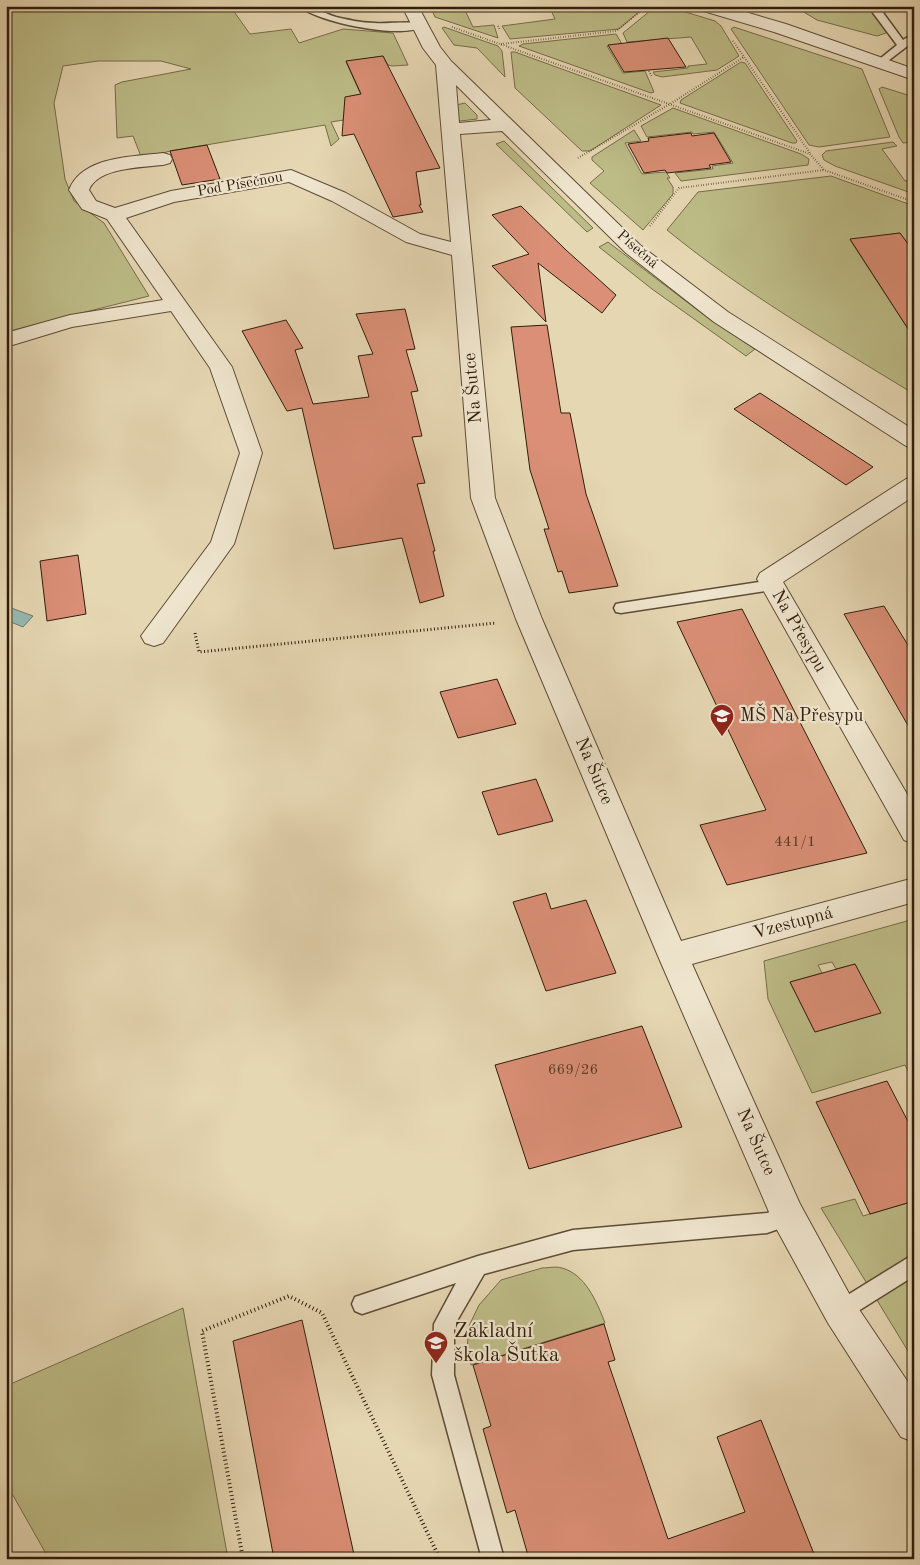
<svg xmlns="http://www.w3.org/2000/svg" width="920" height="1565" font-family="'Old Standard TT',serif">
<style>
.green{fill:#bdbc87;stroke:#766c4a;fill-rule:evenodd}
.water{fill:#96b9af;stroke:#6d7b6e}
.building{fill:#da8f76;stroke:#301d0c}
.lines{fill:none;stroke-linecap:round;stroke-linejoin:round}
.service-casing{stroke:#5e4c36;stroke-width:3}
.minor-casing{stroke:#5e4c36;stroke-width:2}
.path-far2{stroke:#301d0c;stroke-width:2;stroke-dasharray:0.5 2;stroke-linecap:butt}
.path-far1{stroke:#301d0c;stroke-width:3;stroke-dasharray:1 2.5;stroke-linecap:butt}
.path{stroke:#301d0c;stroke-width:4;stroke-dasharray:1 3;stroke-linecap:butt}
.service{fill:#efe5ce;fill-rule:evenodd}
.minor{fill:#efe5ce;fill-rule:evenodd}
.labels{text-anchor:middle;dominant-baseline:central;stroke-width:4.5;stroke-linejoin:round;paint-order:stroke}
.far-street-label{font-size:15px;fill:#301d0c;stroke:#efe5ce}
.number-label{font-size:15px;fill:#5a3a26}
.street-label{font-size:18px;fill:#301d0c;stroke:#efe5ce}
.poi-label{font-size:18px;fill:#301d0c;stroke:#efe5ce;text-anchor:start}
.near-poi-label{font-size:21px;fill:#301d0c;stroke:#efe5ce;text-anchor:start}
</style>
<rect width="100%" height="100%" fill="#e6d7b3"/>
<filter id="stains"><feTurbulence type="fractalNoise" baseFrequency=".004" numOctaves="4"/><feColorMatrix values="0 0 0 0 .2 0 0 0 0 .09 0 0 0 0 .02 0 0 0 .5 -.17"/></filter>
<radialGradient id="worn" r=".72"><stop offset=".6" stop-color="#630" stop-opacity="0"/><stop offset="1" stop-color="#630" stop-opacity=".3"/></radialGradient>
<!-- green -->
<g class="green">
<path d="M 6,6 L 230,6 L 250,34 L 291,29 L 299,43 L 343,29 L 393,33 L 408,65 L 392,66 L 388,65 L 383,56 L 346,62 L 361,95 L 363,117 L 331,122 L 339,139 L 331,146 L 325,125 L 170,151 L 142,159 L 133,136 L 117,138 L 115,85 L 122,82 L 191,69 L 161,61 L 98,61 L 63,66 L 54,103 L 65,179 L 74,201 L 104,223 L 149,296 L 6,332 Z"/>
<path d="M 430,6 L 463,6 L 473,27 L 494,25 L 498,38 L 435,17 Z"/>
<path d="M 549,6 L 646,6 L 619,29 L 510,39 L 502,26 L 555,19 Z"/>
<path d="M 656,6 L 666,6 L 715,21 L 721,26 L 739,56 L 717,70 L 662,77 L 655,75 L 653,72 L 688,68 L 688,66 L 707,64 L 691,37 L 627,42 L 623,33 Z"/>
<path d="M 804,6 L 870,6 L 885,24 L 886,33 L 877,36 L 817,20 L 802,11 Z"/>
<path d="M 444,27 L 498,46 L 502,51 L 505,77 L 477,48 L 454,45 L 442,28 Z"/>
<path d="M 734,27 L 862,69 L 890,137 L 819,147 L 809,145 L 731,29 Z"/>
<path d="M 616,34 L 622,44 L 607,46 L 623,73 L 645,71 L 654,92 L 651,93 L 519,46 L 523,44 Z"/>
<path d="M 511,52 L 515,52 L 661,105 L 590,151 L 582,151 L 515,88 Z"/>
<path d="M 741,62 L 745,63 L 797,141 L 796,143 L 792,143 L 680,103 L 681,100 Z"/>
<path d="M 882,87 L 914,97 L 914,142 L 903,143 L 899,137 L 879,89 Z"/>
<path d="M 465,103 L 477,115 L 477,119 L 460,121 L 457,119 L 456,105 Z"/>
<path d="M 673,108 L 801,154 L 809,159 L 808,165 L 681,181 L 675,173 L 713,169 L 712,166 L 733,163 L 714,132 L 693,134 L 692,132 L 647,137 L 641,126 Z"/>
<path d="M 634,130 L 641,141 L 625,143 L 642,174 L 666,172 L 670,178 L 667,178 L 673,187 L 673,194 L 643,230 L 590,183 L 604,171 L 592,160 L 592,157 Z"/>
<path d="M 504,141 L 593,228 L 587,232 L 496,144 Z"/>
<path d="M 893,142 L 897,146 L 882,149 L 905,181 L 914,180 L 914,194 L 835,166 L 824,160 L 822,155 L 826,151 Z"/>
<path d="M 831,176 L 914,206 L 914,252 L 900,233 L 850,240 L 908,329 L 914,328 L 914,394 C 829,342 744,293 667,230 L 698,192 Z"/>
<path d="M 608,242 L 708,318 L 755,349 L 746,356 L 652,289 L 599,247 Z"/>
<path d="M 914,919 L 914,1083 L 905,1065 L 812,1093 L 768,999 L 764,961 ZM 832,962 L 836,969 L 855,964 L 880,1013 L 815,1032 L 790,982 L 822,973 L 818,965 Z"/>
<path d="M 855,1199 L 863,1216 L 914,1201 L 914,1361 L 821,1208 Z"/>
<path d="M 542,1268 C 548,1268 556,1266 562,1268 C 585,1274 597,1302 605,1323 L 471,1365 L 467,1349 L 469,1326 L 479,1305 L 501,1280 Z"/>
<path d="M 183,1308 L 228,1559 L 49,1559 L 6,1483 L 6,1386 Z"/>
</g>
<!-- water -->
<path class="water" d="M 6,606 L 33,616 L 23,627 L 6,620 Z"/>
<!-- building -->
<g class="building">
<path d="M 668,38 L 686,67 L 624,72 L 608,45 Z"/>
<path d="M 383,56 L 440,168 L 416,172 L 421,205 L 419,205 L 423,212 L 393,217 L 354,134 L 342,136 L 345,97 L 361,94 L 346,61 Z"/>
<path d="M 691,133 L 692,136 L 714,133 L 731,162 L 709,165 L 711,168 L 667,173 L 665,170 L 644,173 L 628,144 L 649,141 L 648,138 Z"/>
<path d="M 207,145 L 220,179 L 182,185 L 170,151 Z"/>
<path d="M 521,206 L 566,250 L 616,295 L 602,313 L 538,263 L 546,322 L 492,266 L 529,254 L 492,215 Z"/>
<path d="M 900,233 L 914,252 L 914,338 L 850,239 Z"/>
<path d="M 405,309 L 415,349 L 406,350 L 418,391 L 411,392 L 422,436 L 412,437 L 425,483 L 417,484 L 435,551 L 433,551 L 444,596 L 420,603 L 402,538 L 334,549 L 302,408 L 287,411 L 242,331 L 286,320 L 303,348 L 295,350 L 313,404 L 369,397 L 358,356 L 373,354 L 356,314 Z"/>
<path d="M 547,325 L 561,413 L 570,413 L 586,494 L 618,586 L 569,593 L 562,571 L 558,572 L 544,529 L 549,529 L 530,470 L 511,327 Z"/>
<path d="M 760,393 L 867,463 L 873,467 L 846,485 L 734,409 Z"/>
<path d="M 78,555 L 86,614 L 47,621 L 40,561 Z"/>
<path d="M 884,606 L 914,655 L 914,736 L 844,614 Z"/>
<path d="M 742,609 L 867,853 L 727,885 L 700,825 L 766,810 L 677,622 Z"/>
<path d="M 497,679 L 516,724 L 458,738 L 440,692 Z"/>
<path d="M 536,779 L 553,821 L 498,835 L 482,792 Z"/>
<path d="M 546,893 L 551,909 L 586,900 L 616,973 L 546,991 L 513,902 Z"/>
<path d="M 855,964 L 881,1013 L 815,1032 L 790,982 Z"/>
<path d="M 642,1026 L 682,1127 L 529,1169 L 495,1065 Z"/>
<path d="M 887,1081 L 914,1133 L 914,1201 L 870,1214 L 816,1102 Z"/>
<path d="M 302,1320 L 355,1559 L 274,1559 L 233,1341 Z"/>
<path d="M 604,1324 L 615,1360 L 608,1362 L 668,1539 L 745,1512 L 717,1437 L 761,1420 L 816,1559 L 529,1559 L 515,1510 L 507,1513 L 483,1429 L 491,1426 L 473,1365 Z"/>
</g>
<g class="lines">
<defs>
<g id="service">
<path d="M 299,6 C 314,6 323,13 336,17 C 349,20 362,23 375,23 C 386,24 419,20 425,25 C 407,41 316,22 299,6 Z"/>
<path d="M 868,6 L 878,6 L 903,40 L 914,33 L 914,41 L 880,67 L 876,66 L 875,64 L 876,62 L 897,45 Z"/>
<path d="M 772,580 L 777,581 L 779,585 L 777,589 L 772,590 L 621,613 L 616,612 L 614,608 L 616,604 L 621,603 Z"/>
<path d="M 788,1206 L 795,1209 L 798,1216 L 795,1223 L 767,1233 L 573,1250 L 484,1274 L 454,1326 L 454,1375 L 504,1559 L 482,1559 L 432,1375 L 434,1324 L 456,1283 L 362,1314 L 355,1311 L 352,1304 L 355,1297 L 478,1256 L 573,1230 L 767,1213 Z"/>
<path d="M 914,1254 L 914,1276 L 847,1318 L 840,1321 L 833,1318 L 830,1311 L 833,1304 Z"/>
</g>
<g id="minor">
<path d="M 402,6 L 418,6 L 440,47 L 451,61 L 640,245 L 728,312 L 914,430 L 914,448 L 906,446 L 714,322 L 626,253 L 502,131 L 460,134 L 495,498 L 542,619 L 681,941 L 914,878 L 914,902 L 692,964 L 800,1204 L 852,1299 L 914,1391 L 914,1442 L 901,1437 L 828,1323 L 776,1228 L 658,956 L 516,619 L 471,498 L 452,255 L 406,242 L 332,201 L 289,182 L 174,202 L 126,218 L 232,367 L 262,453 L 234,544 L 163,643 L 154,646 L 145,643 L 141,636 L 211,542 L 240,453 L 210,368 L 171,311 L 72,327 L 6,347 L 6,333 L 70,315 L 163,300 L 107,219 L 82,209 L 69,190 C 82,156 132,157 163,153 L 170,155 L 172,159 L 170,163 L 163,165 C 142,167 97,168 89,190 L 96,201 L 115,208 L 171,191 L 291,170 L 346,193 L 420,234 L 451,242 L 436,65 L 423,48 ZM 456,85 L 491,120 L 459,123 Z"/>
<path d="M 698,6 L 725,6 L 786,24 L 914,69 L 914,80 L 774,32 L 700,10 Z"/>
<path d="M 914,477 L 914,496 L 783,582 L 914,806 L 914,844 L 904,840 L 757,579 L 760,573 L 906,479 Z"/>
</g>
</defs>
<!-- service casing -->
<use href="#service" class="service-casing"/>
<!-- minor casing -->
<use href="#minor" class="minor-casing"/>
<!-- path-far2 -->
<g class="path-far2">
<path d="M 498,26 L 500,30"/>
<path d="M 452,27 L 810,154 L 824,170 L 914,202"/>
<path d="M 733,41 L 810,153"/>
<path d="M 501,44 L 616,31 L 647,6"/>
<path d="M 649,71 L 652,77"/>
<path d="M 578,158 L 670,104 L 744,57"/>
<path d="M 650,226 L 679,188 L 824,170"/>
</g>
<!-- path-far1 -->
<path class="path-far1" d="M 195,633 L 199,652 L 496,623"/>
<!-- path -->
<path class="path" d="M 243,1559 L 202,1331 L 289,1296 L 322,1313 L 440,1559"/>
<!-- service -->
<use href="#service" class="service"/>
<!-- minor -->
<use href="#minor" class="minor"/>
</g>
<!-- icons -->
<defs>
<symbol id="school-pin" viewBox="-11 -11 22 30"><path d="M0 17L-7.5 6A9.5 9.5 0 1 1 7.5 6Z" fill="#8f2418" stroke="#efe5ce"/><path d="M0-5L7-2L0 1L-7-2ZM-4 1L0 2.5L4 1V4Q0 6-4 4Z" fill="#fff"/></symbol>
</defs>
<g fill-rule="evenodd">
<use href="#school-pin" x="708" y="702" width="28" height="38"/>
<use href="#school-pin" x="422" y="1329" width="28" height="38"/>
</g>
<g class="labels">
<!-- far-street labels -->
<g class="far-street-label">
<text transform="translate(240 185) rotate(-10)">Pod Písečnou</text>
<text transform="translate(637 250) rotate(41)">Písečná</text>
</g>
<!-- number labels -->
<g class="number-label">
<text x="795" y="842">441/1</text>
<text x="573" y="1070">669/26</text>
</g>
<!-- street labels -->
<g class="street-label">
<text transform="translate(473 388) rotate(-95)">Na Šutce</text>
<text transform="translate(799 631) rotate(60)">Na Přesypu</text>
<text transform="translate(594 771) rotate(67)">Na Šutce</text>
<text transform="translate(793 923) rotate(-15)">Vzestupná</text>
<text transform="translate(756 1142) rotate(66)">Na Šutce</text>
</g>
<!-- poi labels -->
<g class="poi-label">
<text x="740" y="716">MŠ Na Přesypu</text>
</g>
<!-- near-poi labels -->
<g class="near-poi-label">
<text x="454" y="1331">Základní<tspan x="454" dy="24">škola Šutka</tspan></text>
</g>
</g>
<!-- margin -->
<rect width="920" height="1565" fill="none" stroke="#e6d7b3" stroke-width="25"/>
<rect x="8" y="8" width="905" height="1550" fill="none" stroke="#301d0c" stroke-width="2.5"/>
<rect x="12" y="12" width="895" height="1540" fill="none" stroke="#301d0c"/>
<rect width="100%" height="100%" filter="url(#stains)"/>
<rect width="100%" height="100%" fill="url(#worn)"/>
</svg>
